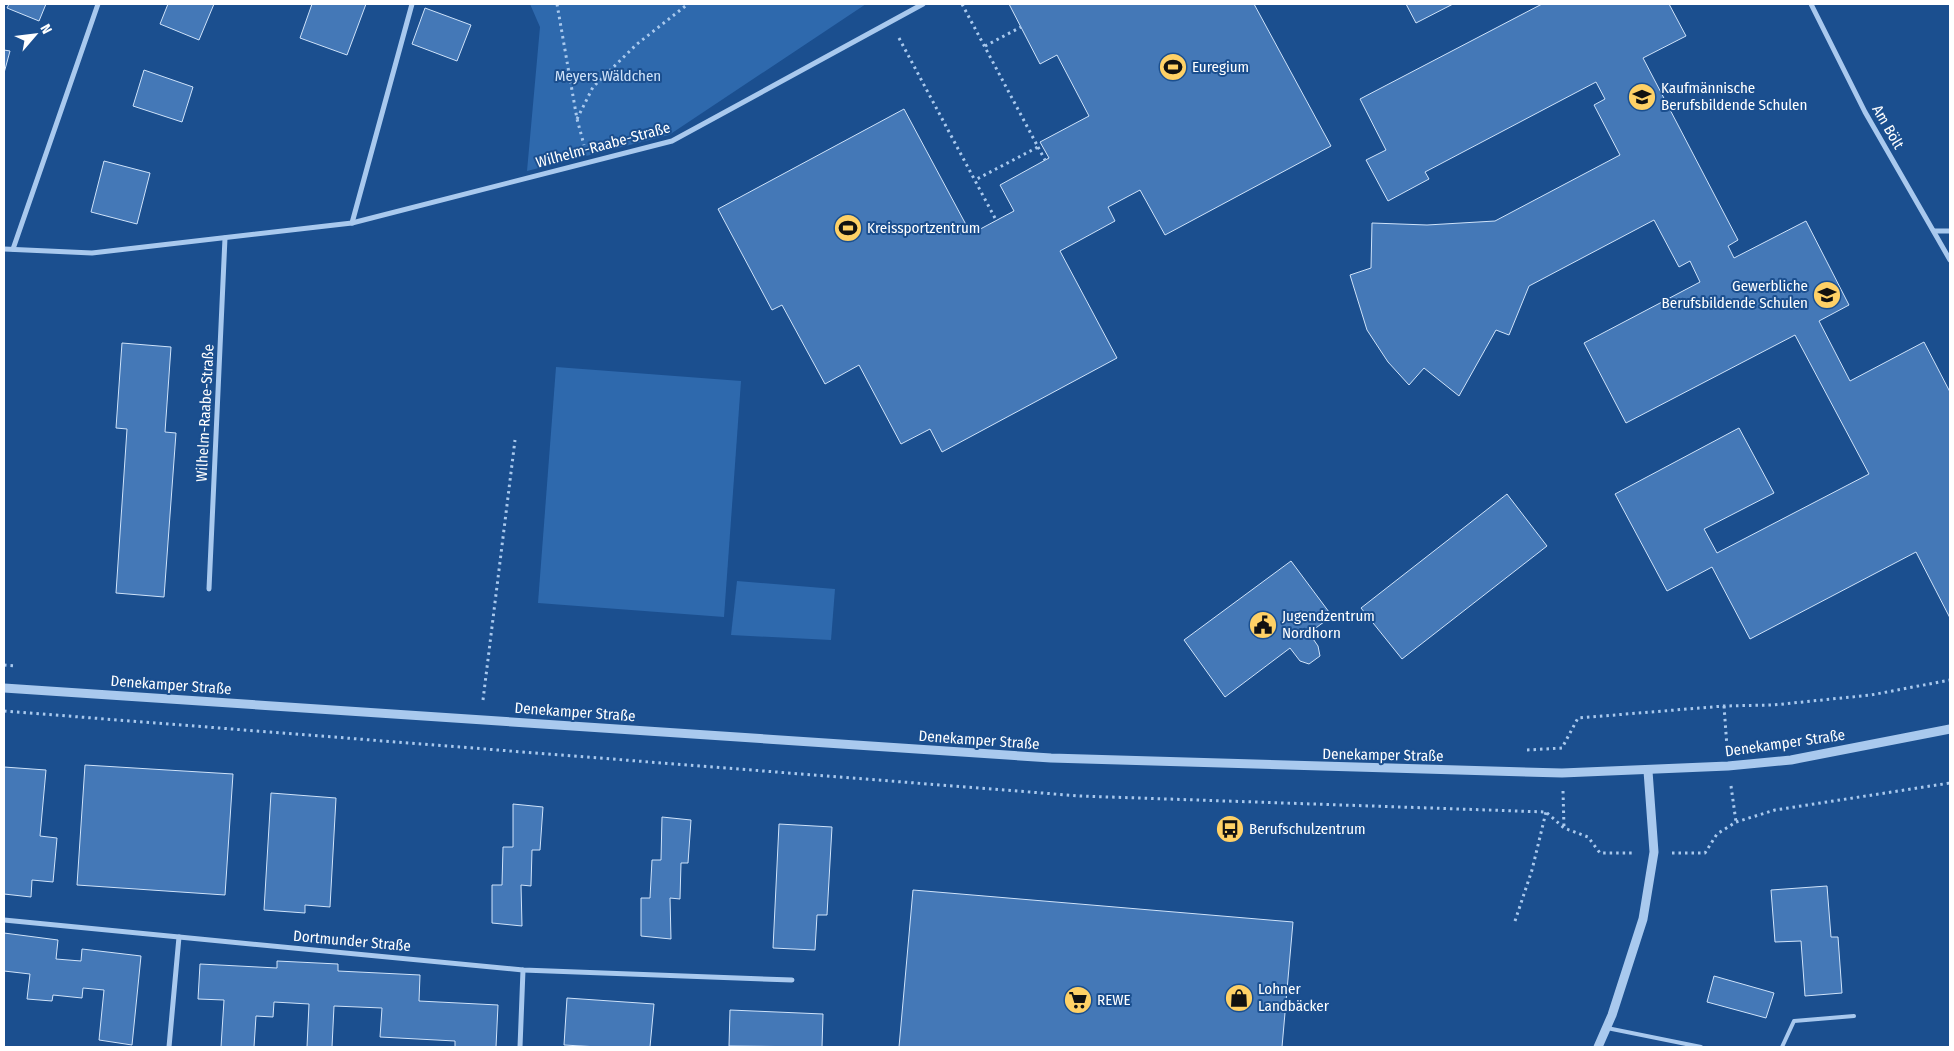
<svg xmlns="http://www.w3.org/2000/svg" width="1954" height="1051" font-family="'Fira Sans Condensed',sans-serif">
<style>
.green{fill:#2e69ad}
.building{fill:#4478b7;stroke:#cfe3fa}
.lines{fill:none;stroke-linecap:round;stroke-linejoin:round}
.path{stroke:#a9c9ee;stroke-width:3;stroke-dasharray:2.5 4;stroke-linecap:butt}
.service{stroke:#a9c9ee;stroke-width:4}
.minor{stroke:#a9c9ee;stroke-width:5}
.tertiary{stroke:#a9c9ee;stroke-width:9}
.labels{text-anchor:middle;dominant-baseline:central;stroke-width:4;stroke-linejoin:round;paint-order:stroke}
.poi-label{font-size:15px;fill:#fff;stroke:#1b4f8f;text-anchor:start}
.park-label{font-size:15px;fill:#cfe3fa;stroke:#1b4f8f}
.street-label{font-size:15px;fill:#fff;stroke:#1b4f8f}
</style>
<rect width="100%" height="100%" fill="#1b4f8f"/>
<!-- green -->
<g class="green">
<path d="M 530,4 L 866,4 L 669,135 L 527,171 L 540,27 Z"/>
<path d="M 556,367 L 741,381 L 724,617 L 538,603 Z"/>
<path d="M 737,581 L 835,589 L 831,640 L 731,635 Z"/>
</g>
<!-- building -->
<g class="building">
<path d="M 9,4 L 46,4 L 39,21 L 7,8 Z"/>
<path d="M 168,4 L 214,4 L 199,40 L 160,24 Z"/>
<path d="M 312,4 L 366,4 L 347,55 L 300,38 Z"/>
<path d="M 1009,4 L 1254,4 L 1331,146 L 1165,235 L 1140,190 L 1108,207 L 1115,221 L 1060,251 L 1117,358 L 942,452 L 930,429 L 901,444 L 859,365 L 825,384 L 782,305 L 772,310 L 718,209 L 904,109 L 971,234 L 1014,211 L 1000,185 L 1049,158 L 1040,142 L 1089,116 L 1057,55 L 1040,64 Z"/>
<path d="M 1406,4 L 1453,4 L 1416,23 Z"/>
<path d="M 1542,4 L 1669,4 L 1686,36 L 1643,58 L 1738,240 L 1728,246 L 1734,258 L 1806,221 L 1849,305 L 1819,321 L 1850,381 L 1924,342 L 1950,392 L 1950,618 L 1916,552 L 1750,639 L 1712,567 L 1667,591 L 1615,494 L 1739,428 L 1774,493 L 1704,529 L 1717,553 L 1869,474 L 1795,335 L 1626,423 L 1584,343 L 1700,282 L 1690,261 L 1679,267 L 1654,220 L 1529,286 L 1509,335 L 1496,330 L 1459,396 L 1424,368 L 1409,385 L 1388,362 L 1367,330 L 1350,275 L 1371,268 L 1372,223 L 1427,225 L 1495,221 L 1620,155 L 1594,105 L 1605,99 L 1596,82 L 1425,172 L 1429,179 L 1388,201 L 1366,160 L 1386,150 L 1360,99 Z"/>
<path d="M 425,8 L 471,25 L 457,61 L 412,44 Z"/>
<path d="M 4,50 L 10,51 L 4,73 Z"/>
<path d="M 144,70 L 193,87 L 182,122 L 133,106 Z"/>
<path d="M 104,161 L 150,173 L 137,224 L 91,212 Z"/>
<path d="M 122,343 L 171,347 L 165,432 L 176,433 L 164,597 L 116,593 L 127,429 L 116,428 Z"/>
<path d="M 1507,494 L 1547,546 L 1402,659 L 1361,608 Z"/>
<path d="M 1291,561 L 1332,616 L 1309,633 L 1318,646 L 1320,656 L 1309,664 L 1300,661 L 1290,648 L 1225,697 L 1184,640 Z"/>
<path d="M 85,765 L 233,774 L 225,895 L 77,885 Z"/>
<path d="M 4,767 L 46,770 L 40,836 L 57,838 L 53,882 L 32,880 L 31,897 L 4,894 Z"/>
<path d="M 271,793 L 336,798 L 330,907 L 305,905 L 305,913 L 264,910 Z"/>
<path d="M 513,804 L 543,807 L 540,850 L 532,850 L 531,886 L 521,885 L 522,926 L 492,923 L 492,885 L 502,885 L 503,847 L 513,847 Z"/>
<path d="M 662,817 L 691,820 L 688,863 L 681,863 L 680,899 L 670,898 L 671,939 L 641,936 L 641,898 L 650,898 L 652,860 L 661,860 Z"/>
<path d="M 779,824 L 832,827 L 827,915 L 817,915 L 815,950 L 773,948 Z"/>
<path d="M 1827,886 L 1831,937 L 1838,937 L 1842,993 L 1805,996 L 1801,941 L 1775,942 L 1771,890 Z"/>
<path d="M 913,890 L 1293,922 L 1282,1047 L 899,1047 Z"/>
<path d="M 4,933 L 58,940 L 56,959 L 81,961 L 82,949 L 141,956 L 132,1045 L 99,1040 L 104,990 L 83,988 L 82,998 L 53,995 L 52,1001 L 27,999 L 30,974 L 4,971 Z"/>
<path d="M 277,961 L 338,964 L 338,971 L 420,975 L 419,1001 L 498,1005 L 496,1047 L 455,1047 L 455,1041 L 380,1037 L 382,1008 L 334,1006 L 332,1047 L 307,1047 L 309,1004 L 274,1002 L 273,1017 L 256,1016 L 254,1047 L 221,1047 L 224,1000 L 198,999 L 200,964 L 277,968 Z"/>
<path d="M 1714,976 L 1774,993 L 1766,1018 L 1707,1002 Z"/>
<path d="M 567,998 L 654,1004 L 650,1047 L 599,1047 L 564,1045 Z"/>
<path d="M 730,1010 L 823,1014 L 822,1047 L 729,1046 Z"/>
</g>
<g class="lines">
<!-- path -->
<g class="path">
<path d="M 557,4 L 577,119 L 584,145"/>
<path d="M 962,4 L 1038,147 L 975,180"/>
<path d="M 899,38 L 996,220"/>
<path d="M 985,46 L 1021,27"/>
<path d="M 577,119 L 593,87 L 637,44 L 688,4"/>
<path d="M 1038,147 L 1045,160"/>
<path d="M 4,665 L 16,666"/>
<path d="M 483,700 L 515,440"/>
<path d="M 1724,706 L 1727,747"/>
<path d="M 4,711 L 1080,796 L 1546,812 L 1564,828 L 1588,837 L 1600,853 L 1634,853"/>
<path d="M 1527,750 L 1562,748 L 1578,718 L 1724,706 L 1773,705 L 1871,695 L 1950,680"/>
<path d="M 1731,786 L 1736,822"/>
<path d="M 1563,791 L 1564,828"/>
<path d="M 1672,853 L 1705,853 L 1717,834 L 1736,822 L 1775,810 L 1950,783"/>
<path d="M 1515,921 L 1532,870 L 1546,812"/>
</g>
<!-- service -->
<g class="service">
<path d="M 1607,1028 L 1701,1047"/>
<path d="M 1782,1047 L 1794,1021 L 1854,1016"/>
</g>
<!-- minor -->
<g class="minor">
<path d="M 1811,4 L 1865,112 L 1950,260"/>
<path d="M 352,223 L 412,4"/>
<path d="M 1934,231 L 1950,231"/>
<path d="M 4,249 L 92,253 L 352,223 L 672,141 L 923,4"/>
<path d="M 13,249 L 98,4"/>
<path d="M 209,589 L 225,238"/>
<path d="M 4,920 L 179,937"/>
<path d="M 169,1047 L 179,937 L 523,970 L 792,980"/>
<path d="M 520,1047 L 523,970"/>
</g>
<!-- tertiary -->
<g class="tertiary">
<path d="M 4,688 L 1051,758 L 1562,773 L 1728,766 L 1791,760 L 1950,729"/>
<path d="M 1598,1047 L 1612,1015 L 1643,919 L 1654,852 L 1648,771"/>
</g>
</g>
<!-- icons -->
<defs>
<symbol id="stadium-disc" viewBox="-11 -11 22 22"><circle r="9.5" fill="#ffd166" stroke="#1b4f8f"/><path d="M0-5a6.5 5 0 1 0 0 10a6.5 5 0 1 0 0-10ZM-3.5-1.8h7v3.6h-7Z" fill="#111"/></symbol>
<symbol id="school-disc" viewBox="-11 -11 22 22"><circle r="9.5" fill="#ffd166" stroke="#1b4f8f"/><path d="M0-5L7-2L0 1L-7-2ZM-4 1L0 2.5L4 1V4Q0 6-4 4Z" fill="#111"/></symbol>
<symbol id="civic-disc" viewBox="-11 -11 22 22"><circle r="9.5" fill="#ffd166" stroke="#1b4f8f"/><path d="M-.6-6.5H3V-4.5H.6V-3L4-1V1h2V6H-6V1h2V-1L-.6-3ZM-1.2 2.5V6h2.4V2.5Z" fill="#111"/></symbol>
<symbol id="bus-disc" viewBox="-11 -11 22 22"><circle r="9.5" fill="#ffd166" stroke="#1b4f8f"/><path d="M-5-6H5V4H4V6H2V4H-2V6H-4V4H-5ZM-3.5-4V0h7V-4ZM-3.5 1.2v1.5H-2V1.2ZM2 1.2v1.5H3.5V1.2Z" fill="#111"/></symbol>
<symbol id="shop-disc" viewBox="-11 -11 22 22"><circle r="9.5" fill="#ffd166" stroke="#1b4f8f"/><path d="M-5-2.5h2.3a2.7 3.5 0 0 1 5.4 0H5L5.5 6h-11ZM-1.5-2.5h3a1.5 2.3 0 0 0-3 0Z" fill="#111"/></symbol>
<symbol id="supermarket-disc" viewBox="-11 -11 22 22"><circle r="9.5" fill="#ffd166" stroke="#1b4f8f"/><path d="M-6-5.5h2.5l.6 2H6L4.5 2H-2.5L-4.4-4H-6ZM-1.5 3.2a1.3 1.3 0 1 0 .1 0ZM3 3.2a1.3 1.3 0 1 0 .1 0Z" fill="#111"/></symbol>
</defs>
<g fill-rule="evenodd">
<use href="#stadium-disc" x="1157" y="51" width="32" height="32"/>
<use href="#school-disc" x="1626" y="81" width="32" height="32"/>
<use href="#stadium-disc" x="832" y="212" width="32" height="32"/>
<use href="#school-disc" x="1811" y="279" width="32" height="32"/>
<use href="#civic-disc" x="1247" y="609" width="32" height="32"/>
<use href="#bus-disc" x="1214" y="813" width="32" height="32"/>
<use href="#shop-disc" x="1223" y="982" width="32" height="32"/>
<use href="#supermarket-disc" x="1062" y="984" width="32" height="32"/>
</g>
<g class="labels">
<!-- poi labels -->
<g class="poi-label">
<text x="1192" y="67">Euregium</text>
<text x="1661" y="88">Kaufmännische<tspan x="1661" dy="17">Berufsbildende Schulen</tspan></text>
<text x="867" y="228">Kreissportzentrum</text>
<text x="1808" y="286" text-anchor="end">Gewerbliche<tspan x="1808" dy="17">Berufsbildende Schulen</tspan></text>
<text x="1282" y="616">Jugendzentrum<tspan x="1282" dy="17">Nordhorn</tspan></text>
<text x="1249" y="829">Berufschulzentrum</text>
<text x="1258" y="989">Lohner<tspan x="1258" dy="17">Landbäcker</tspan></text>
<text x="1097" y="1000">REWE</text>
</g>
<!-- park labels -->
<g class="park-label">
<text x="608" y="76">Meyers Wäldchen</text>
</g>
<!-- street labels -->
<g class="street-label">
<text transform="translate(1888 127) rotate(60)">Am Bölt</text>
<text transform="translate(603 145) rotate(-15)">Wilhelm-Raabe-Straße</text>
<text transform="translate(205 413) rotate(-87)">Wilhelm-Raabe-Straße</text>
<text transform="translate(171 685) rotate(4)">Denekamper Straße</text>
<text transform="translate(575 712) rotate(4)">Denekamper Straße</text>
<text transform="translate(979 740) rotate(4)">Denekamper Straße</text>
<text transform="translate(1785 743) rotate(-8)">Denekamper Straße</text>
<text transform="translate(1383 755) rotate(1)">Denekamper Straße</text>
<text transform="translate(352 941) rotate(5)">Dortmunder Straße</text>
</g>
</g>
<!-- border -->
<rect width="1954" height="1051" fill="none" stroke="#ffffff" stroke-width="10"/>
<!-- north arrow -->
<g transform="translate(35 35) rotate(62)" stroke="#1b4f8f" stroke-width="4" paint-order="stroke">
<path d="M0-4L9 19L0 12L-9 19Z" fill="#ffffff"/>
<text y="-8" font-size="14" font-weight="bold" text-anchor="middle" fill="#ffffff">N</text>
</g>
</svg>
